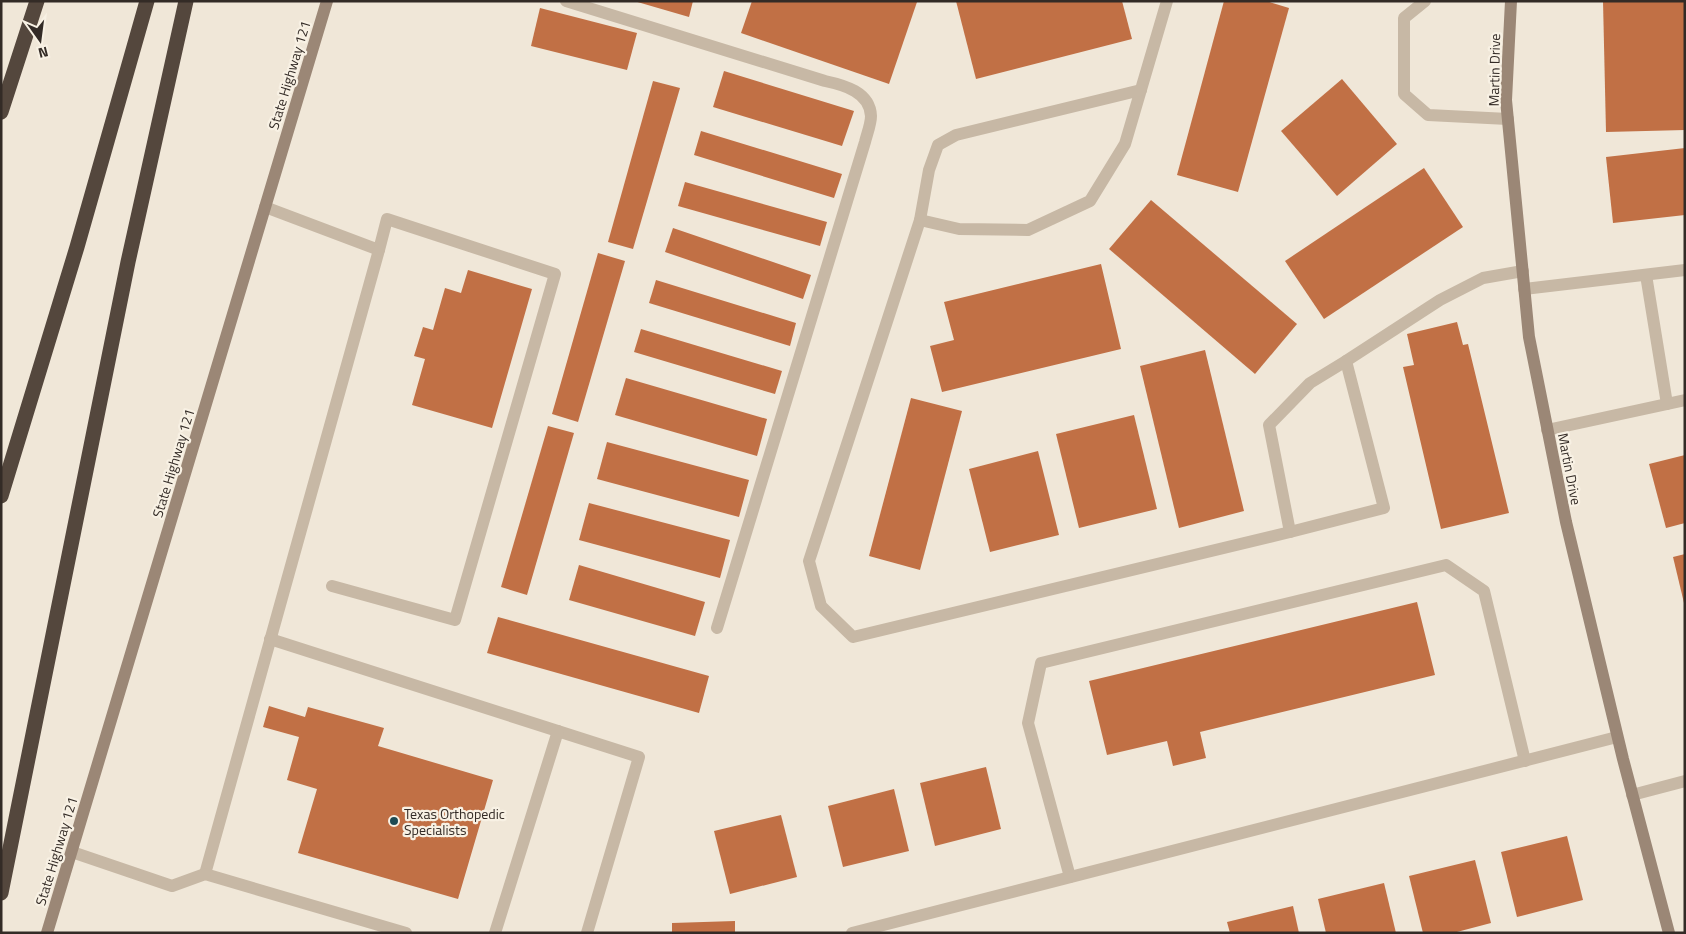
<svg xmlns="http://www.w3.org/2000/svg" width="1686" height="934" font-family="'Titillium Web',sans-serif">
<style>
.building{fill:#c17045}
.lines{fill:none;stroke-linecap:round;stroke-linejoin:round}
.lane{stroke:#c7b8a5;stroke-width:12}
.secondary{stroke:#9b8776;stroke-width:12}
.highway{stroke:#54473d;stroke-width:15}
.poi-dot{fill:#1d4a53;stroke:#f8f1e4;stroke-width:2}
.labels{text-anchor:middle;dominant-baseline:central;stroke-width:4.5;stroke-linejoin:round;paint-order:stroke}
.street-label{font-size:14px;fill:#332b26;stroke:#f8f1e4}
.poi-label{font-size:14px;fill:#332b26;stroke:#f8f1e4;text-anchor:start}
</style>
<rect width="100%" height="100%" fill="#f0e7d8"/>
<!-- building -->
<g class="building">
<path d="M 634,1 L 693,1 L 689,17 Z"/>
<path d="M 752,1 L 915,1 L 917,2 L 889,84 L 741,33 Z"/>
<path d="M 956,1 L 1122,1 L 1132,39 L 976,79 Z"/>
<path d="M 1224,1 L 1266,1 L 1289,8 L 1238,192 L 1177,175 Z"/>
<path d="M 1603,1 L 1685,1 L 1685,130 L 1606,132 Z"/>
<path d="M 540,8 L 637,33 L 627,70 L 531,46 Z"/>
<path d="M 724,71 L 854,111 L 842,146 L 713,107 Z"/>
<path d="M 1342,79 L 1397,144 L 1337,196 L 1281,131 Z"/>
<path d="M 653,81 L 680,88 L 633,249 L 608,242 Z"/>
<path d="M 701,131 L 842,174 L 834,198 L 694,155 Z"/>
<path d="M 1685,148 L 1685,215 L 1613,223 L 1606,157 Z"/>
<path d="M 1424,168 L 1463,227 L 1324,319 L 1285,261 Z"/>
<path d="M 685,182 L 827,222 L 820,246 L 678,206 Z"/>
<path d="M 1151,200 L 1297,324 L 1255,374 L 1109,249 Z"/>
<path d="M 673,228 L 811,275 L 803,299 L 665,252 Z"/>
<path d="M 598,253 L 625,261 L 578,422 L 552,414 Z"/>
<path d="M 1101,264 L 1121,349 L 942,392 L 930,346 L 954,340 L 944,302 Z"/>
<path d="M 468,270 L 532,289 L 492,428 L 412,405 L 425,359 L 414,356 L 423,327 L 433,330 L 445,288 L 461,293 Z"/>
<path d="M 656,280 L 796,323 L 790,346 L 649,303 Z"/>
<path d="M 1457,322 L 1463,345 L 1468,344 L 1509,513 L 1441,529 L 1403,367 L 1414,365 L 1407,334 Z"/>
<path d="M 641,329 L 782,371 L 775,394 L 634,352 Z"/>
<path d="M 1205,350 L 1244,511 L 1179,528 L 1140,366 Z"/>
<path d="M 626,378 L 767,419 L 757,456 L 615,415 Z"/>
<path d="M 911,398 L 962,411 L 920,570 L 869,556 Z"/>
<path d="M 1134,415 L 1157,509 L 1079,528 L 1056,434 Z"/>
<path d="M 548,426 L 574,433 L 527,595 L 501,587 Z"/>
<path d="M 607,442 L 749,480 L 739,517 L 597,479 Z"/>
<path d="M 1038,451 L 1059,535 L 990,552 L 969,469 Z"/>
<path d="M 1685,455 L 1685,523 L 1666,528 L 1649,464 Z"/>
<path d="M 589,503 L 730,540 L 720,578 L 579,540 Z"/>
<path d="M 1685,554 L 1685,602 L 1684,603 L 1673,557 Z"/>
<path d="M 579,565 L 705,602 L 695,636 L 569,600 Z"/>
<path d="M 1417,602 L 1435,675 L 1200,732 L 1206,758 L 1173,766 L 1167,741 L 1107,755 L 1089,681 Z"/>
<path d="M 498,617 L 709,676 L 699,713 L 487,653 Z"/>
<path d="M 269,706 L 305,717 L 308,707 L 384,728 L 378,746 L 493,780 L 458,899 L 298,853 L 317,789 L 287,780 L 299,737 L 263,727 Z"/>
<path d="M 986,767 L 1001,829 L 935,846 L 920,783 Z"/>
<path d="M 894,789 L 909,851 L 843,867 L 828,806 Z"/>
<path d="M 781,815 L 797,877 L 730,894 L 714,831 Z"/>
<path d="M 1567,836 L 1583,900 L 1517,917 L 1501,852 Z"/>
<path d="M 1475,860 L 1491,923 L 1453,933 L 1423,933 L 1409,876 Z"/>
<path d="M 1384,883 L 1396,933 L 1326,933 L 1318,899 Z"/>
<path d="M 1293,906 L 1299,933 L 1230,933 L 1227,922 Z"/>
<path d="M 735,921 L 735,933 L 672,933 L 672,923 Z"/>
</g>
<g class="lines">
<!-- lane -->
<g class="lane">
<path d="M 566,1 L 825,81 C 844,85 870,92 871,116 C 871,124 867,134 865,142 L 717,628"/>
<path d="M 1167,1 L 1125,144 L 1090,201 L 1028,230 L 959,229 L 920,220 L 809,561 L 821,606 L 853,637 L 1290,532 L 1269,425 L 1310,383 L 1346,361 L 1440,300 L 1483,278 L 1523,271"/>
<path d="M 1425,1 L 1404,18 L 1404,94 L 1428,115 L 1508,119"/>
<path d="M 265,207 L 379,250 L 387,219 L 555,274 L 455,620 L 332,586"/>
<path d="M 920,220 L 929,170 L 938,145 L 956,135 L 1141,90"/>
<path d="M 379,250 L 205,874 L 406,933"/>
<path d="M 1646,275 L 1667,404"/>
<path d="M 1524,289 L 1685,270"/>
<path d="M 1547,430 L 1685,400"/>
<path d="M 1290,532 L 1384,508 L 1346,361"/>
<path d="M 270,639 L 639,757 L 587,933"/>
<path d="M 1632,795 L 1685,781"/>
<path d="M 72,852 L 172,886 L 205,874"/>
<path d="M 1070,877 L 1028,723 L 1041,663 L 1446,565 L 1484,591 L 1525,761"/>
<path d="M 495,933 L 558,731"/>
<path d="M 852,933 L 1617,737"/>
</g>
<!-- secondary -->
<g class="secondary">
<path d="M 1511,1 L 1506,100 L 1529,337 L 1566,522 L 1623,759 L 1669,933"/>
<path d="M 47,933 L 327,1"/>
</g>
<!-- highway -->
<g class="highway">
<path d="M 1,112 L 37,1"/>
<path d="M 1,496 L 77,247 L 147,1"/>
<path d="M 1,893 L 128,262 L 186,1"/>
</g>
</g>
<!-- markers -->
<circle class="poi-dot" cx="394" cy="821" r="5"/>
<g class="labels">
<!-- street labels -->
<g class="street-label">
<text transform="translate(1494 70) rotate(-89)">Martin Drive</text>
<text transform="translate(289 75) rotate(-73)">State Highway 121</text>
<text transform="translate(173 463) rotate(-73)">State Highway 121</text>
<text transform="translate(1570 469) rotate(79)">Martin Drive</text>
<text transform="translate(56 851) rotate(-73)">State Highway 121</text>
</g>
<!-- poi labels -->
<g class="poi-label">
<text x="404" y="813">Texas Orthopedic<tspan x="404" dy="16">Specialists</tspan></text>
</g>
</g>
<!-- border -->
<rect width="1686" height="934" fill="none" stroke="#332b26" stroke-width="5"/>
<!-- north arrow -->
<g transform="translate(40 40) rotate(166)" stroke="#f8f1e4" stroke-width="4" paint-order="stroke">
<path d="M0-4L9 19L0 12L-9 19Z" fill="#332b26"/>
<text y="-8" font-size="14" font-weight="bold" text-anchor="middle" fill="#332b26">N</text>
</g>
</svg>
